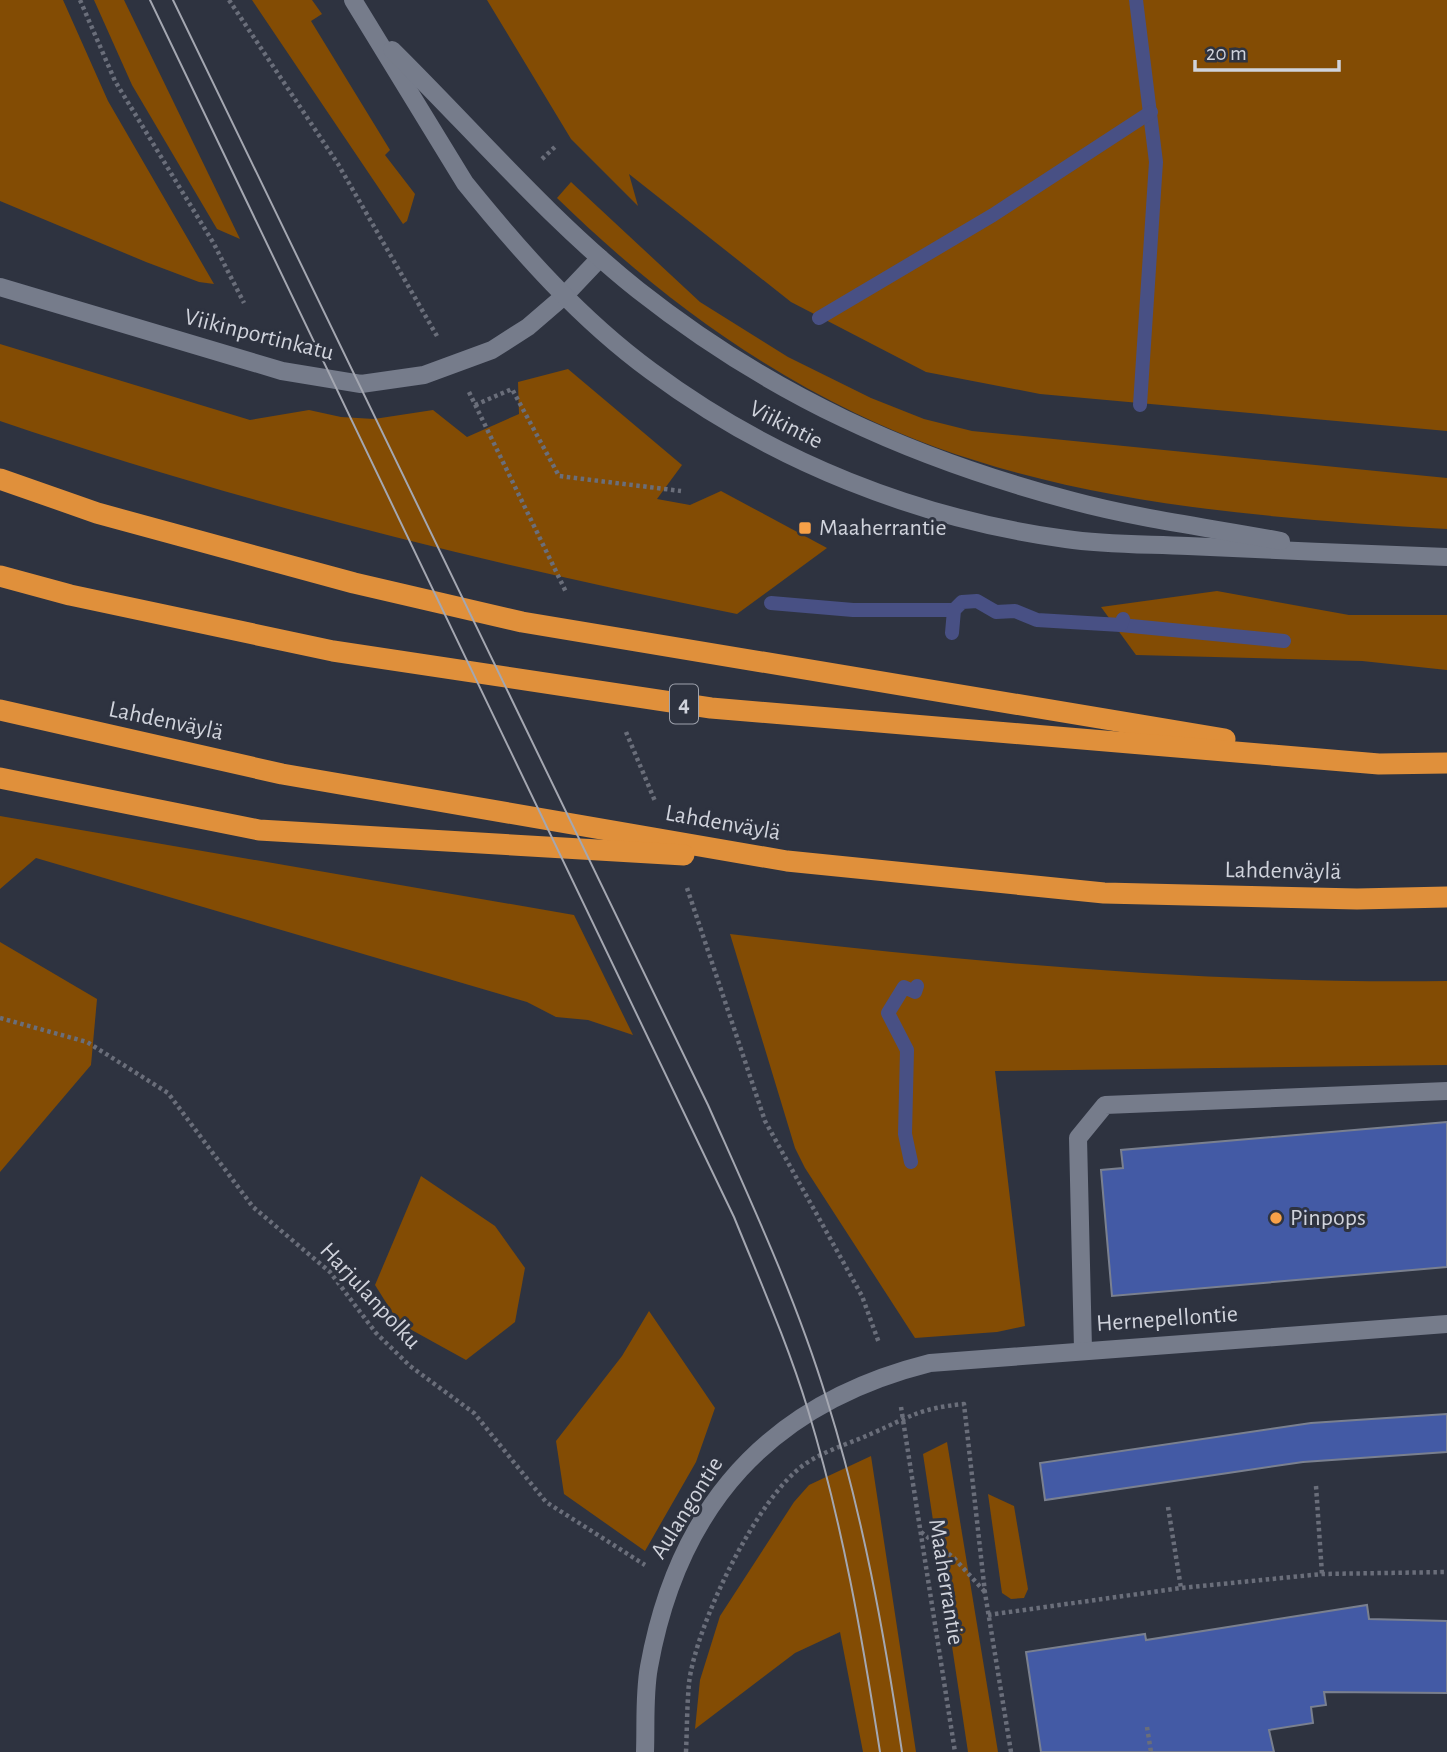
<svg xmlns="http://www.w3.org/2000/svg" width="1447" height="1752" font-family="'Alegreya Sans',sans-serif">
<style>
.green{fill:#834c04}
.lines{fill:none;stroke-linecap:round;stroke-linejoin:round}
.stream{stroke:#485084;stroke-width:14}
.building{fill:#435aa5;stroke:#7a808f;stroke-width:2}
.path{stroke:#6a6e7a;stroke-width:4.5;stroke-dasharray:3.5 3.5;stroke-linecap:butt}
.lane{stroke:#767c8b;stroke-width:18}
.street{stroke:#767c8b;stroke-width:18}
.secondary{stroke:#767c8b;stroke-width:18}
.highway{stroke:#e0903b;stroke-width:21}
.tram{stroke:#a4a7b1;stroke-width:2}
.poi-dot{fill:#f7a148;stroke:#2e3340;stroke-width:2.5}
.labels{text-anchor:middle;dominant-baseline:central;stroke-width:6;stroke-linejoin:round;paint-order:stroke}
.shield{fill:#2e3340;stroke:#9fa3ad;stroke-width:2}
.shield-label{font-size:23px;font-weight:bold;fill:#d0d3dc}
.street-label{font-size:24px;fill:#d0d3dc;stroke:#2e3340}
.poi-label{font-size:24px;fill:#d0d3dc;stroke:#2e3340;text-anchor:start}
</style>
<rect width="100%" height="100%" fill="#2e3340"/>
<!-- green -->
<g class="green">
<path d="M 0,0 L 63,0 L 108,101 L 214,284 L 199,282 L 146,262 L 0,201 Z"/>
<path d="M 94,0 L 124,0 L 240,239 L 217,229 L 132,85 Z"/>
<path d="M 252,0 L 312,0 L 322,14 L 311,21 L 390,150 L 385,155 L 415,194 L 407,221 L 403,224 Z"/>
<path d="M 487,0 L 1447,0 L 1447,431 L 1040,394 L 926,372 L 791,302 L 629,174 L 638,206 L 571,139 Z"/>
<path d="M 571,182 L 700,302 L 788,357 L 871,398 L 924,419 L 972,431 L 1447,478 L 1447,529 C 1247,517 1038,502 855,413 C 743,359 645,284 557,198 Z"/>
<path d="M 0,344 L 250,420 L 309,410 L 341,417 L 374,419 L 433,410 L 467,437 L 519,414 L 518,382 L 568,369 L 682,465 L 657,499 L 690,505 L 721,491 L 827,548 L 737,614 C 488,564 241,503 0,421 Z"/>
<path d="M 1217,591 L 1349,615 L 1447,615 L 1447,670 L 1362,661 L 1136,655 L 1101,607 Z"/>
<path d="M 0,816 L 574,915 L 633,1035 L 588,1020 L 556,1017 L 527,1002 L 36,858 L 0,889 Z"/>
<path d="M 730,934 C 968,962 1207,984 1447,981 L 1447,1065 L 995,1071 L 1025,1326 L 997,1332 L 915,1338 L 805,1168 L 795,1148 Z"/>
<path d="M 0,942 L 97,999 L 91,1065 L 0,1172 Z"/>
<path d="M 421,1176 L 495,1226 L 525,1268 L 515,1322 L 466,1360 L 399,1323 L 375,1285 Z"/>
<path d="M 649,1311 L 715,1408 L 696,1462 L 645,1551 L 564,1494 L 556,1441 L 622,1356 Z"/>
<path d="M 947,1442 L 998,1752 L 968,1752 L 923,1454 Z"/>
<path d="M 871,1456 L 916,1752 L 863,1752 L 840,1632 L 795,1653 L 695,1729 L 700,1680 L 720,1616 L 794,1502 L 809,1485 Z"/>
<path d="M 988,1494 L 1014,1506 L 1028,1589 L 1024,1598 L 1011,1599 L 1002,1593 Z"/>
</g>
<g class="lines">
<!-- stream -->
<g class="stream">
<path d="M 1136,0 L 1156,162 L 1140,405"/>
<path d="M 819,318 L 993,215 L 1151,112"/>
<path d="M 771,603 L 853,610 L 954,610"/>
<path d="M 1121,625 L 1284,641"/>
<path d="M 952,633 L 954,610 L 962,602 L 977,601 L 996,612 L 1015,611 L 1037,620 L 1121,625 L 1123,619"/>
<path d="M 911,1162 L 905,1134 L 907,1050 L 888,1013 L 904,987 L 915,992 L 917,986"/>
</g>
</g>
<!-- building -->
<g class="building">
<path d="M 1447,1122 L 1447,1267 L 1112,1296 L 1101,1170 L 1123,1168 L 1121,1150 Z"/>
<path d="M 1447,1414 L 1447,1452 L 1303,1462 L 1045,1500 L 1040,1463 L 1311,1423 Z"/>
<path d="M 1367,1605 L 1369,1619 L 1447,1621 L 1447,1693 L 1324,1692 L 1326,1705 L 1311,1707 L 1313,1723 L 1269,1730 L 1274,1752 L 1041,1752 L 1026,1652 L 1145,1634 L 1146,1640 Z"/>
</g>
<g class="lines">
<!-- path -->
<g class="path">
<path d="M 80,0 L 115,81 L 214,244 L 244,303"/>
<path d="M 229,0 L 338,164 L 437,336"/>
<path d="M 542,159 L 557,145"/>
<path d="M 469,392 L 566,592"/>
<path d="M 475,405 L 512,389 L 559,476 L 681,491"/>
<path d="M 626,732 L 655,801"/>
<path d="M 687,888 L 765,1121 L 862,1296 L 879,1343"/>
<path d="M 0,1018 L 87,1042 L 168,1093 L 253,1207 L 330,1272 L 376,1333 L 410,1366 L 474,1413 L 546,1502 L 645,1565"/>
<path d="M 901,1407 L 955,1752"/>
<path d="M 1316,1486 L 1322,1574"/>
<path d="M 1168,1507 L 1181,1588"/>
<path d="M 921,1532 L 954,1558 L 985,1592"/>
<path d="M 988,1615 L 1181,1588 L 1322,1574 L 1447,1572"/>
<path d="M 1147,1727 L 1151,1752"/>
<path d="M 686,1752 C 687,1729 687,1705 689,1683 C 696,1625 757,1497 805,1464 C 826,1450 851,1443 873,1433 C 911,1416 921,1408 964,1404 L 985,1593 L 1011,1752"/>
</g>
<!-- lane -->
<path class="lane" d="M 1083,1349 L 1078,1138 L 1105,1105 L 1447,1091"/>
<!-- street -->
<path class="street" d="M 0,287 L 282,371 L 361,384 L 424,375 L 492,350 L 528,327 L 564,296 L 600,258"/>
<!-- secondary -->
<g class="secondary">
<path d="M 353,0 L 465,183 C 520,251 580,319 651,371 C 772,461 918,519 1066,539 C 1106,545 1148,544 1188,546 C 1274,550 1361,554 1447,557"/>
<path d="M 392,50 C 472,129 550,220 638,290 C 771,395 910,458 1073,501 C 1140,519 1212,528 1281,541"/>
<path d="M 645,1752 C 646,1724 644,1694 649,1667 C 678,1505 770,1403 930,1363 L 1447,1324"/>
</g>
<!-- highway -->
<g class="highway">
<path d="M 0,479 L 97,513 L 354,583 L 522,622 L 1225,739"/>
<path d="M 0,576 L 70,595 L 333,651 L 711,708 L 1379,764 L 1447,763"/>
<path d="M 0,710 L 282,774 L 787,861 L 1104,893 L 1357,899 L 1447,897"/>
<path d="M 0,778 L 259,830 L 684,855"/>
</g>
<!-- tram -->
<g class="tram">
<path d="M 150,0 L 734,1217 C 760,1281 788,1344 808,1410 C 842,1522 862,1636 880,1752"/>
<path d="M 173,0 L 708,1105 C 751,1202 796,1298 827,1400 C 863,1515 884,1633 902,1752"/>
</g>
</g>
<!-- markers -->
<g class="poi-dot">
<rect x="798" y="521" width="14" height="14" rx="3.5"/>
<circle cx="1276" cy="1218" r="7"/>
</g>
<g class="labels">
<!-- shield labels -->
<rect class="shield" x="670" y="684.5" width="28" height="39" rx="5"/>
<g class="shield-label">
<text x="684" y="704">4</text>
</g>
<!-- street labels -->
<g class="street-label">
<text transform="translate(259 335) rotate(14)">Viikinportinkatu</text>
<text transform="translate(786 425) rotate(27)">Viikintie</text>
<text transform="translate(166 721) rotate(12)">Lahdenväylä</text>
<text transform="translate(723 823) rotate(10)">Lahdenväylä</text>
<text transform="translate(1283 871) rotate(1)">Lahdenväylä</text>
<text transform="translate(370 1296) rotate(47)">Harjulanpolku</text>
<text transform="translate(1167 1319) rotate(-4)">Hernepellontie</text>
<text transform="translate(687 1508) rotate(-58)">Aulangontie</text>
<text transform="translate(946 1582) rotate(81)">Maaherrantie</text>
</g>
<!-- poi labels -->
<g class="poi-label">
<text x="819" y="528">Maaherrantie</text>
<text x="1290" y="1218">Pinpops</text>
</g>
</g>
<!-- scale -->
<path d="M1195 60v10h144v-10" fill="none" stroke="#d0d3dc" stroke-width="3.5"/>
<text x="1206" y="60" font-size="21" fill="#d0d3dc" stroke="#2e3340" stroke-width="5" paint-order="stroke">20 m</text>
</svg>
